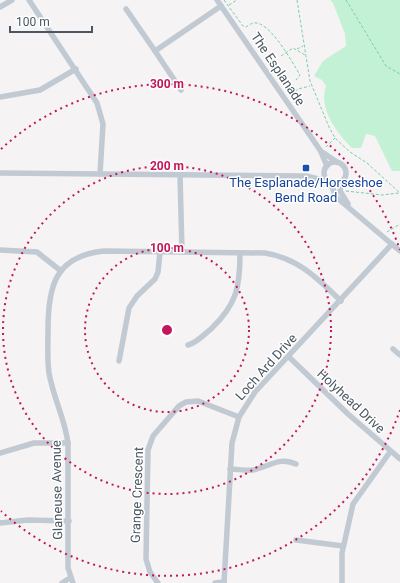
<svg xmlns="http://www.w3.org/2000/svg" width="400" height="583" font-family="Roboto,sans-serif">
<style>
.green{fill:#c3f1d5}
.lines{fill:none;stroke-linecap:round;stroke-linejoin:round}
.path{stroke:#7ad0a6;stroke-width:1;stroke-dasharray:3 2;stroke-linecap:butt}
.minor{stroke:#c1cad2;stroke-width:5.5}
.ring{fill:none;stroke:#c2185b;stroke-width:2;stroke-dasharray:2 4}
.transit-dot{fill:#1a4fb4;stroke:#fff;stroke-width:1.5}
.labels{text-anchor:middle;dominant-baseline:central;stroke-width:3;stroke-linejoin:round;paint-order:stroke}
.street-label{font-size:13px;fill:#4a5661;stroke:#fff}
.transit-label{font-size:13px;fill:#164399;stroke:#fff}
.centre{fill:#c2185b;stroke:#fff;stroke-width:2}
.ring-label{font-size:12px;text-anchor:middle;font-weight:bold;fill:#c2185b;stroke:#fff;stroke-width:3;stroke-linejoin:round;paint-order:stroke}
</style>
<rect width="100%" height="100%" fill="#f5f3f3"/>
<!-- green -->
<path class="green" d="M 330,0 L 400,0 L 400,171 L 392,171 L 375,136 L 366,134 L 361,148 L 352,148 C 337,133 318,108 326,86 L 322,80 L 314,76 L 323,61 L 346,46 L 345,34 L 333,3 Z"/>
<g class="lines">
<!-- path -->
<g class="path">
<path d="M 224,0 L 243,26 L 246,27 C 248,26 251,23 254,23 C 270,21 292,62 300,75 L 296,80"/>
<path d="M 297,0 L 310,81 L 329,127 L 335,138 L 350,152 L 367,163 L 400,193"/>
<path d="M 346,0 L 386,66 L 400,74"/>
<path d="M 229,5 L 237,0"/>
<path d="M 297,49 L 303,46"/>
<path d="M 281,56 L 293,48 L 305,55"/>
<path d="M 293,100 L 292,94 L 298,89 L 310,86"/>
<path d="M 326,147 L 335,138"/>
<path d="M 346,191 L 382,195 L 399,193"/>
<path d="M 387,232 L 400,224"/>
</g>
<!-- minor -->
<g class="minor">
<path d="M 29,0 L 97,103 L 103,124 L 100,174"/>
<path d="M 217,0 L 320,150 L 327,166"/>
<path d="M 0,7 L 12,0"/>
<path d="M 126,9 L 155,51"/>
<path d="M 181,90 L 155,51 L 221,6"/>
<path d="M 0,97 L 40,90 L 76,69"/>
<path d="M 322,152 L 337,162"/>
<circle cx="335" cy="173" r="11"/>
<path d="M 0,173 L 306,176 L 327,181"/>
<path d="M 180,175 L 182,252"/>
<path d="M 341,183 L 340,191 L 348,204"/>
<path d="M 331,184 L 336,197 L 400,251"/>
<path d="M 0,250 L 37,252 L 61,271"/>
<path d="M 188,345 C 198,342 203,335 211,329 C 237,304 240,287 240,253"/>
<path d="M 393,349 L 400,355"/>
<path d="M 289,357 L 348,414 L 400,459"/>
<path d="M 119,361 L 129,308 L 137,296 L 155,279 L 158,272 L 160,252"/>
<path d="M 0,453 L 34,443 L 68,443"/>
<path d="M 230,469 C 237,469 246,471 253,470 C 269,467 279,456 296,464"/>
<path d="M 0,523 L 28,520 L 69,521"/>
<path d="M 296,540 L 343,546"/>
<path d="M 62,583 L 70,578"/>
<path d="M 73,583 L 68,568 L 68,443 C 65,419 53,397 49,373 C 47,359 48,344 48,330 C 48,288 54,256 104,251 L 265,253 C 298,258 318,279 341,301"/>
<path d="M 158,583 L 150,572 L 146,559 L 148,450 L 153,436 L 179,406 L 186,402 L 198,401 L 239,417"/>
<path d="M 215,583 L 224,582"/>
<path d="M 224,583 L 232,443 L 239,417 L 255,392 L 392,244"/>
<path d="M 342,583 L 342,553 L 353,504 L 390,452"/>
</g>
</g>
<!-- distance rings -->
<g class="ring">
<circle cx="167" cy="330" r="82"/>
<circle cx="167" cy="330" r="164"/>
<path d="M400 410A246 246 0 0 1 1 511M1 149A246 246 0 0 1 400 250"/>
</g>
<!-- markers -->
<rect class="transit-dot" x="302" y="164" width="8" height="8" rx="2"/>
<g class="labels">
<!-- street labels -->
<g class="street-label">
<text transform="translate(278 69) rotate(56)">The Esplanade</text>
<text transform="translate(266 367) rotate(-48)">Loch Ard Drive</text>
<text transform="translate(351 401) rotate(43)">Holyhead Drive</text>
<text transform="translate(57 490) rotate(-91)">Glaneuse Avenue</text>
<text transform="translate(137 495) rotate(-88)">Grange Crescent</text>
</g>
<!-- transit labels -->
<g class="transit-label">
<text x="306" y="182">The Esplanade/Horseshoe<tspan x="306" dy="15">Bend Road</tspan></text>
</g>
</g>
<circle cx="167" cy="330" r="6" class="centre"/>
<g class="ring-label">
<text x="167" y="88">300 m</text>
<text x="167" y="170">200 m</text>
<text x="167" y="252">100 m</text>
</g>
<!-- scale -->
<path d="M10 26v6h82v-6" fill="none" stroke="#4a5661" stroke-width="2"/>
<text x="16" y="26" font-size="12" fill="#4a5661" stroke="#ffffff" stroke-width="3" paint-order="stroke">100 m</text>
</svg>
